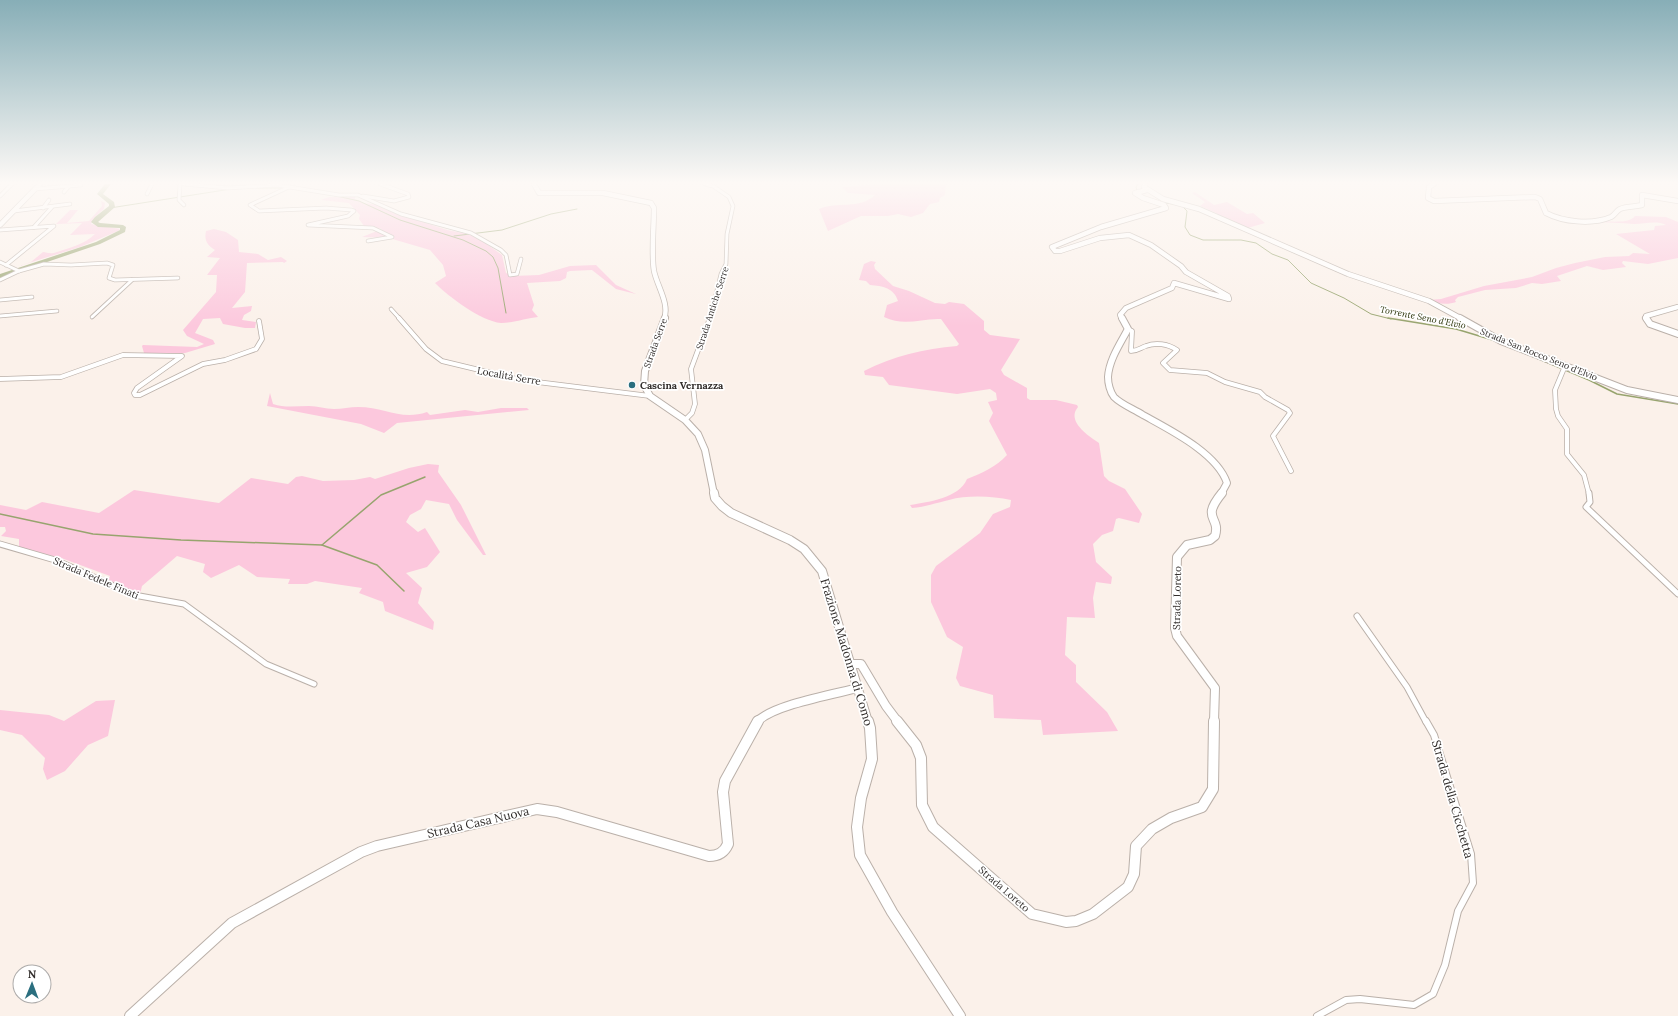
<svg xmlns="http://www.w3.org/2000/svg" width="1678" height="1016" font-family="Lora,serif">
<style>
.green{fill:#fcc8dd}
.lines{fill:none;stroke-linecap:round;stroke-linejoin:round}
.stream-far1{stroke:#97a46e;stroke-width:1}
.stream{stroke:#97a46e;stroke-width:1.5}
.river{fill:#97a46e;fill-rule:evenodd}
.street-far3-casing{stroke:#bab0a9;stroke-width:4.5}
.street-far2-casing{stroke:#bab0a9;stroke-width:5.5}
.street-far1-casing{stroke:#bab0a9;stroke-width:7}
.street-casing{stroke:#bab0a9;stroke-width:8}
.secondary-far3-casing{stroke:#bab0a9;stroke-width:6}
.secondary-far2-casing{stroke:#bab0a9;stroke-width:8}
.secondary-far1-casing{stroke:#bab0a9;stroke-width:10}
.secondary-casing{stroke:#bab0a9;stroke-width:12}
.primary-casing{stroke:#bab0a9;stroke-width:6}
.street-far3{stroke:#fff;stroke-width:3}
.street-far2{stroke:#fff;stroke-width:4}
.street-far1{stroke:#fff;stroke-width:5}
.street{stroke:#fff;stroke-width:6}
.secondary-far3{stroke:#fff;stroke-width:4.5}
.secondary-far2{stroke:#fff;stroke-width:6}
.secondary-far1{stroke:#fff;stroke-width:8}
.secondary{stroke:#fff;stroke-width:10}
.primary{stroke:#fff;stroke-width:4.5}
.poi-dot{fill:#2b6f7f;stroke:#fff;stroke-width:1.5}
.labels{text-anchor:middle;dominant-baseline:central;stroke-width:3.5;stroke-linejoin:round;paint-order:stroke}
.far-street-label{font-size:9px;fill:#312d2b;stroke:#fff}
.far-water-label{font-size:9px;font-style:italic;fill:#283005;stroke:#fff}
.street-label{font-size:10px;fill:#312d2b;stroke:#fff}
.poi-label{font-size:10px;font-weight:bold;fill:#312d2b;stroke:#fff;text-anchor:start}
.near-street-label{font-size:12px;fill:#312d2b;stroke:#fff}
</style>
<rect width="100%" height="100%" fill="#fbf1ea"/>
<!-- green -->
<g class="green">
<path d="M 882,184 L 946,184 L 945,195 L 940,198 L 939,202 L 930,204 L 923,213 L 911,217 L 898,214 L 888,216 L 861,216 L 828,231 L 819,209 C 837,201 859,210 875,195 L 848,193 L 842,187 Z"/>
<path d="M 1195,192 L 1214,205 L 1227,202 L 1247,214 L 1253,213 L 1265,223 L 1244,229 L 1221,218 L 1216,213 L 1200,206 L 1205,202 L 1192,193 Z"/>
<path d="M 329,197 L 355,197 L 355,199 L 364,203 L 379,205 L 387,210 L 447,230 L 474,235 L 502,255 L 506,273 L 513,276 L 539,275 L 570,266 L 596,265 L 616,285 L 636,294 L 616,289 L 592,270 L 570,271 L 567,272 L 566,278 L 560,281 L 527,283 L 534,305 L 532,310 L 538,317 C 527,318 513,323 501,323 C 481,321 449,297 435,283 L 446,276 L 443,265 L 430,250 L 389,238 L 362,237 L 382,229 L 364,226 L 359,219 L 360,215 L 349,203 L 321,200 Z"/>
<path d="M 101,201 L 105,203 L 104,209 L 95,217 L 91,224 L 120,229 L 118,231 L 80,247 L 19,266 L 31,262 L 43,252 C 47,252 48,254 54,253 C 68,248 84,245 95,234 L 70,235 L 82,223 L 56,224 L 70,210 L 78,210 L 67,223 L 89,221 L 102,206 Z"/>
<path d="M 1635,216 L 1666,217 L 1678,222 L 1678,258 L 1648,264 L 1623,261 L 1622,263 L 1626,267 L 1603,270 L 1587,266 L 1557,276 L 1561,281 L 1542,284 L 1532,283 L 1516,288 L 1485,290 L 1458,297 L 1455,300 L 1456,302 C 1448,305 1437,304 1429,300 L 1441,299 L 1484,286 L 1532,277 L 1556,268 L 1575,263 L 1605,257 L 1629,256 L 1633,253 L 1650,254 L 1616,234 L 1654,230 L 1655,226 L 1666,225 C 1656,220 1645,224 1634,224 C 1621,223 1608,222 1595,222 C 1606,220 1628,225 1635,216 Z"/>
<path d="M 214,229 L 226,232 L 238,240 L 239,252 L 258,254 L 268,260 L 281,257 L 287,261 L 284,263 L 283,262 L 247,263 L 245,292 L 232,308 L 252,306 L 251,311 L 244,315 L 242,320 L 256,322 L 255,328 L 245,328 L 223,324 L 220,318 L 203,319 L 195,333 L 213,340 L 215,344 L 185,353 L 144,353 L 142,346 L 143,345 L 197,347 L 204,344 L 187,336 L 183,330 L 216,292 L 217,275 L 207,275 L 220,258 L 207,257 L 215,250 C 207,245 204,240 206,231 Z"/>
<path d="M 871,261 L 876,262 L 874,265 L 875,269 L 893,286 L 909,291 L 935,303 L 945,304 L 949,302 L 964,304 L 984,321 L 984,330 L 990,335 L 1020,339 L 1001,370 L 1004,375 L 1027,388 L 1027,398 L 1030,400 L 1056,400 L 1077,405 L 1078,407 C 1066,421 1088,436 1099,443 L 1104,476 L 1109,481 L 1125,489 L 1142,514 L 1139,523 L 1119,518 L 1116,519 L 1113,531 L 1102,535 L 1093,544 L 1096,562 L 1112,577 L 1111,584 L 1096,582 L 1093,598 L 1095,618 L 1067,617 L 1065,655 L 1076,665 L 1076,682 L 1107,712 L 1118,731 L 1043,735 L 1041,720 L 994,718 L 993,695 L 960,686 L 956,678 L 963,647 L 947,637 L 931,602 L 931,575 L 936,566 L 980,533 L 993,514 L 1010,507 L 1011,500 C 992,496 967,495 949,500 C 935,503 926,507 912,508 L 910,505 C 929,502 959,498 967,479 C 982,473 996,467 1007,455 L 989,421 L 993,413 L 988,402 L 997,400 L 996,393 L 990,389 L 957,394 L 889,385 L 883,377 L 865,375 L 864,371 C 893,356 924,349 957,346 L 959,344 L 941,319 C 921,318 905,327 884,317 L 887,305 L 898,301 C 894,288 883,286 870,285 L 866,281 L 859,280 L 864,264 Z"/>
<path d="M 270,393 L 273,404 C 284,408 297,406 309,406 C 318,406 325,409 334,409 C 342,409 350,407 358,407 C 385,407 401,421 427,412 L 430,415 L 465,410 L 478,412 L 501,408 L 527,408 L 529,410 L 397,423 L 384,433 L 361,424 L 267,406 Z"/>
<path d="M 428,464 L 439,465 L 438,472 L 461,505 L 486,555 L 483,555 L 457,520 L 449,504 L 426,500 L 421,509 L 410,515 L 406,522 L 418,532 L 425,528 L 440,552 L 427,567 L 406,573 L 422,588 L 418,603 L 434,622 L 433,630 L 385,611 L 383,602 L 359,593 L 362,588 L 315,581 L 307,584 L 288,584 L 290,579 L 257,577 L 239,565 L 211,578 L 203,572 L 205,564 L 177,556 L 142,586 L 140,594 L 108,581 L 110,576 L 64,559 L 19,547 L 19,539 L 1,536 L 6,531 L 5,527 L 0,527 L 0,505 L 26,510 L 42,502 L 99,513 L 134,490 L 219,503 L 251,478 L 288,484 L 296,477 L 302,476 L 323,481 L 354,480 L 370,477 L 375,479 L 409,468 Z"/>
<path d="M 115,700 L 108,736 L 88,745 L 65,771 L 47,780 L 43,769 L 45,758 L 22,735 L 0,730 L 0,710 L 49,715 L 64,721 L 96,701 Z"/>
</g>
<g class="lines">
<!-- stream-far1 -->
<g class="stream-far1">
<path d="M 256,188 L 284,188"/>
<path d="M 1137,191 L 1136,187 L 1138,184"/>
<path d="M 332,195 L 359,201 L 400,220 L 463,240 L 486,251 L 493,257 L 498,268 L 506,313"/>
<path d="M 1164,203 L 1174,204"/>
<path d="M 1183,207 L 1187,211 L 1185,227 L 1190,235 L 1203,240 L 1241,240 L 1256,243 L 1272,254 L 1288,260 L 1311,283 L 1344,298 L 1371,314 L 1391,319"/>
<path d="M 110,208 L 231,189"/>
<path d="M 454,236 L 502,230 L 551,214 L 577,209"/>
</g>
<!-- stream -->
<g class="stream">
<path d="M 1388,318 L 1456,329 L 1496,341"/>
<path d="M 1527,354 L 1589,380 L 1617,394 L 1678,404"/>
<path d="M 0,514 L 93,534 L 181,540 L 322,545 L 377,565 L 404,591"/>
<path d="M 322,545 L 381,495 L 425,477"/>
</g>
<!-- river -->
<path class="river" d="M 105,184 L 111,184 L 103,194 L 114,202 L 115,207 L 98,222 L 100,223 L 123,225 L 126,227 L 125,232 L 100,244 L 0,278 L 0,274 L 96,242 L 120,230 L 120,228 L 98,227 L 91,222 L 95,217 L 109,206 L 109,204 L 97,194 Z"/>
<defs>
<g id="street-far3">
<path d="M 180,184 L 179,200 L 184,205"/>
<path d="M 183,184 L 228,188 L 277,185 L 339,195 L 358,195 L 401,214 L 471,233 L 501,250 L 506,255 L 510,275 L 517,274 L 521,259"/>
<path d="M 705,184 L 713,186 L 729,197 L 733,206 L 727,234 L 726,264 L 721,274 L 710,319"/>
<path d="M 289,187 L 250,205 L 259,211 L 326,208 L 351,210 L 354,211 L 348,216 L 308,225 L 373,228 L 392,237 L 368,241"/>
<path d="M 35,189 L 81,185"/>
<path d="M 64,192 L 69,186"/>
<path d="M 147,194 L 152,184"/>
<path d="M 0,196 L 12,184"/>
<path d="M 363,196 L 394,201 L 409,197 L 408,194 L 380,184"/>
<path d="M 43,208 L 49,200"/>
<path d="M 14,211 L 70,204"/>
<path d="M 34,227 L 52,207"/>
<path d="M 0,230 L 54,226 L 6,265"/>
<path d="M 0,262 L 19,271"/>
<path d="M 0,280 L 19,271 L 44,264 L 71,265 L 107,263 L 113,265 L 109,278 L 115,280 L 178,278"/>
<path d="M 0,300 L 32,297"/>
<path d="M 391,309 L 400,319"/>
<path d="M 0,316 L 57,311"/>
<path d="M 92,317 L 132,280"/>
</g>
<g id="street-far2">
<path d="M 399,318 L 426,349 L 442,361 L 521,380 L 650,396"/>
<path d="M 1128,329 L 1132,331 L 1131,351 C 1138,351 1140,348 1146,346 C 1156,342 1168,344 1177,350 L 1163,363 L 1170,370 L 1207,373 L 1225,382 L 1260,392 L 1265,397 L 1288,410 L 1290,413 L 1273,436 L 1291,471"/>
<path d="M 1565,366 L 1555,390 L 1556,409 L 1558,416 L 1567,429 L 1567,454 L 1584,475 L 1589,494"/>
<path d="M 0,379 L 61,377 L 123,355 L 182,356 L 137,388 L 134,393 L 135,395 L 140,395 L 203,364 L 225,360 L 256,349 L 262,339 L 259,321"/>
<path d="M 685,420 L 692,413 L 695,404 L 691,369 L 710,318"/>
</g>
<g id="street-far1">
<path d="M 1589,493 L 1590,502 L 1586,507 L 1678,594"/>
<path d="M 0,544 L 55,560 L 134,595 L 184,604 L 266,664 L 314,684"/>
<path d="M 1357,616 L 1407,687 L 1426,722"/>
</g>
<path id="street" d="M 1317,1016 L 1346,1000 L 1360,999 L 1414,1005 L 1433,994 L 1445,965 L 1458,911 L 1473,883 L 1471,854 L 1434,735 L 1426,721"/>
<g id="secondary-far3">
<path d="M 534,184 L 539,193 L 603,193 L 651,203 L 654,208 C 654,226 651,254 654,271 C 657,286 670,304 664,319"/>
<path d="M 1145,184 L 1144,187 L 1163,199 L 1199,209 L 1348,274 L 1429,301 L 1462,319"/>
<path d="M 1434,184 L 1429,187 L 1428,198 L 1434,201 L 1535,197 L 1540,199 L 1546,213 C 1563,222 1592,225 1611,217 C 1615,215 1616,211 1620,209 C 1627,206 1635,207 1642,205 L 1642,195 L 1678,201"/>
<path d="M 1122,319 L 1120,315 L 1126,308 L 1172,288 L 1174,283 L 1229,299 L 1228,296 L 1186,272 L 1181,266 L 1151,245 L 1129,235 L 1100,238 L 1060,251 L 1055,251 L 1052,247 L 1101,227 L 1166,208 L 1164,205 L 1143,198 L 1135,193 L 1147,190"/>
<path d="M 1646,319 L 1646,316 L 1678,307"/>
</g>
<g id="secondary-far2">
<path d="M 665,318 L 645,371 L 644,385 L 650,396 L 685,420 L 698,434 L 705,450 L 714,494"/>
<path d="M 1122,318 L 1128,329 C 1120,344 1109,360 1108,377 C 1108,383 1110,392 1114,397 C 1122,405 1134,409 1143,415 C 1170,430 1217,453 1227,483 L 1221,494"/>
<path d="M 1460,318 L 1501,341 L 1627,390 L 1678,400"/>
<path d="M 1646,318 L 1650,324 L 1678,334"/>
</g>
<g id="secondary-far1">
<path d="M 714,493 L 715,498 L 722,506 L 731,513 L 790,540 L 804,549 L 822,571 L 868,722"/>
<path d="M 851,664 L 861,664 L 886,706 L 898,722"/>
<path d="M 757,722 C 772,705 835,694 858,688"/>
<path d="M 1214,722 L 1215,688 L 1177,636 L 1175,628 L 1177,557 L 1187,545 L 1210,540 L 1215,536 C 1221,516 1200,520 1222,493"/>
</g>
<g id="secondary">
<path d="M 868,721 L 870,728 L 872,759 L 861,798 L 857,827 L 860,855 L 892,912 L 960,1016"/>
<path d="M 897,721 L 916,745 L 921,758 L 922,805 L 933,827 L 1032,914 L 1066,922 L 1076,921 L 1093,914 L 1128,887 L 1134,874 L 1136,846 L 1152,829 L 1171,818 L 1202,807 L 1213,789 L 1214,721"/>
<path d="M 130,1016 L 232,923 L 361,852 L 377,846 L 537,809 L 557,812 L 709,856 C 718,856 724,853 728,844 L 723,792 L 725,781 L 758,721"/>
</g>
<path id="primary" d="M 0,225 L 40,184"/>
</defs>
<!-- street-far3 casing -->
<use href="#street-far3" class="street-far3-casing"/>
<!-- street-far2 casing -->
<use href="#street-far2" class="street-far2-casing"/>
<!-- street-far1 casing -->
<use href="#street-far1" class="street-far1-casing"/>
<!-- street casing -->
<use href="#street" class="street-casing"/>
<!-- secondary-far3 casing -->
<use href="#secondary-far3" class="secondary-far3-casing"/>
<!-- secondary-far2 casing -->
<use href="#secondary-far2" class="secondary-far2-casing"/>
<!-- secondary-far1 casing -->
<use href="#secondary-far1" class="secondary-far1-casing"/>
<!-- secondary casing -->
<use href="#secondary" class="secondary-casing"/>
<!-- primary casing -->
<use href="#primary" class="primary-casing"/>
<!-- street-far3 -->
<use href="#street-far3" class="street-far3"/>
<!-- street-far2 -->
<use href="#street-far2" class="street-far2"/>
<!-- street-far1 -->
<use href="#street-far1" class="street-far1"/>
<!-- street -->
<use href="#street" class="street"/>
<!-- secondary-far3 -->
<use href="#secondary-far3" class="secondary-far3"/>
<!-- secondary-far2 -->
<use href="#secondary-far2" class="secondary-far2"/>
<!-- secondary-far1 -->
<use href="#secondary-far1" class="secondary-far1"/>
<!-- secondary -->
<use href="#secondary" class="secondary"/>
<!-- primary -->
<use href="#primary" class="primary"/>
</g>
<!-- sky -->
<linearGradient id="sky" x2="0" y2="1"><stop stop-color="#87aeb7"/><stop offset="0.56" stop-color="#fdf9f6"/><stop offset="1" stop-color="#fdf9f6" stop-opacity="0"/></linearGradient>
<rect width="1678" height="326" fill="url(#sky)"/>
<!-- markers -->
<circle class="poi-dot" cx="632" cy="385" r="4"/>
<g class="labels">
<!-- far-street labels -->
<g class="far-street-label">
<text transform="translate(712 308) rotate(-72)">Strada Antiche Serre</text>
<text transform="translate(655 343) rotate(-70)">Strada Serre</text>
<text transform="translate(1539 354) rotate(22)">Strada San Rocco Seno d'Elvio</text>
</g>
<!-- far-water labels -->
<g class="far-water-label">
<text transform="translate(1423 317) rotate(11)">Torrente Seno d'Elvio</text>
</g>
<!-- street labels -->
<g class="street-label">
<text transform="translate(509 376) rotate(10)">Località Serre</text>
<text transform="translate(96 578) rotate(23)">Strada Fedele Finati</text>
<text transform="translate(1177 598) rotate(-89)">Strada Loreto</text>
<text transform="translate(1004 889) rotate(41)">Strada Loreto</text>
</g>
<!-- poi labels -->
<g class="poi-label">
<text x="640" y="385">Cascina Vernazza</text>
</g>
<!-- near-street labels -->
<g class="near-street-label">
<text transform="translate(847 652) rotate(73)">Frazione Madonna di Como</text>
<text transform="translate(1453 799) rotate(74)">Strada della Cicchetta</text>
<text transform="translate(478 822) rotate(-13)">Strada Casa Nuova</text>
</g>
</g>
<!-- north arrow -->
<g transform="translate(32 984) rotate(1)"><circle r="19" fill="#ffffff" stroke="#adabaa"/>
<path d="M0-3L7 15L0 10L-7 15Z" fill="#2b6f7f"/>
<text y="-6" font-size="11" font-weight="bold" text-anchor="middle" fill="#312d2b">N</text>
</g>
</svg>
